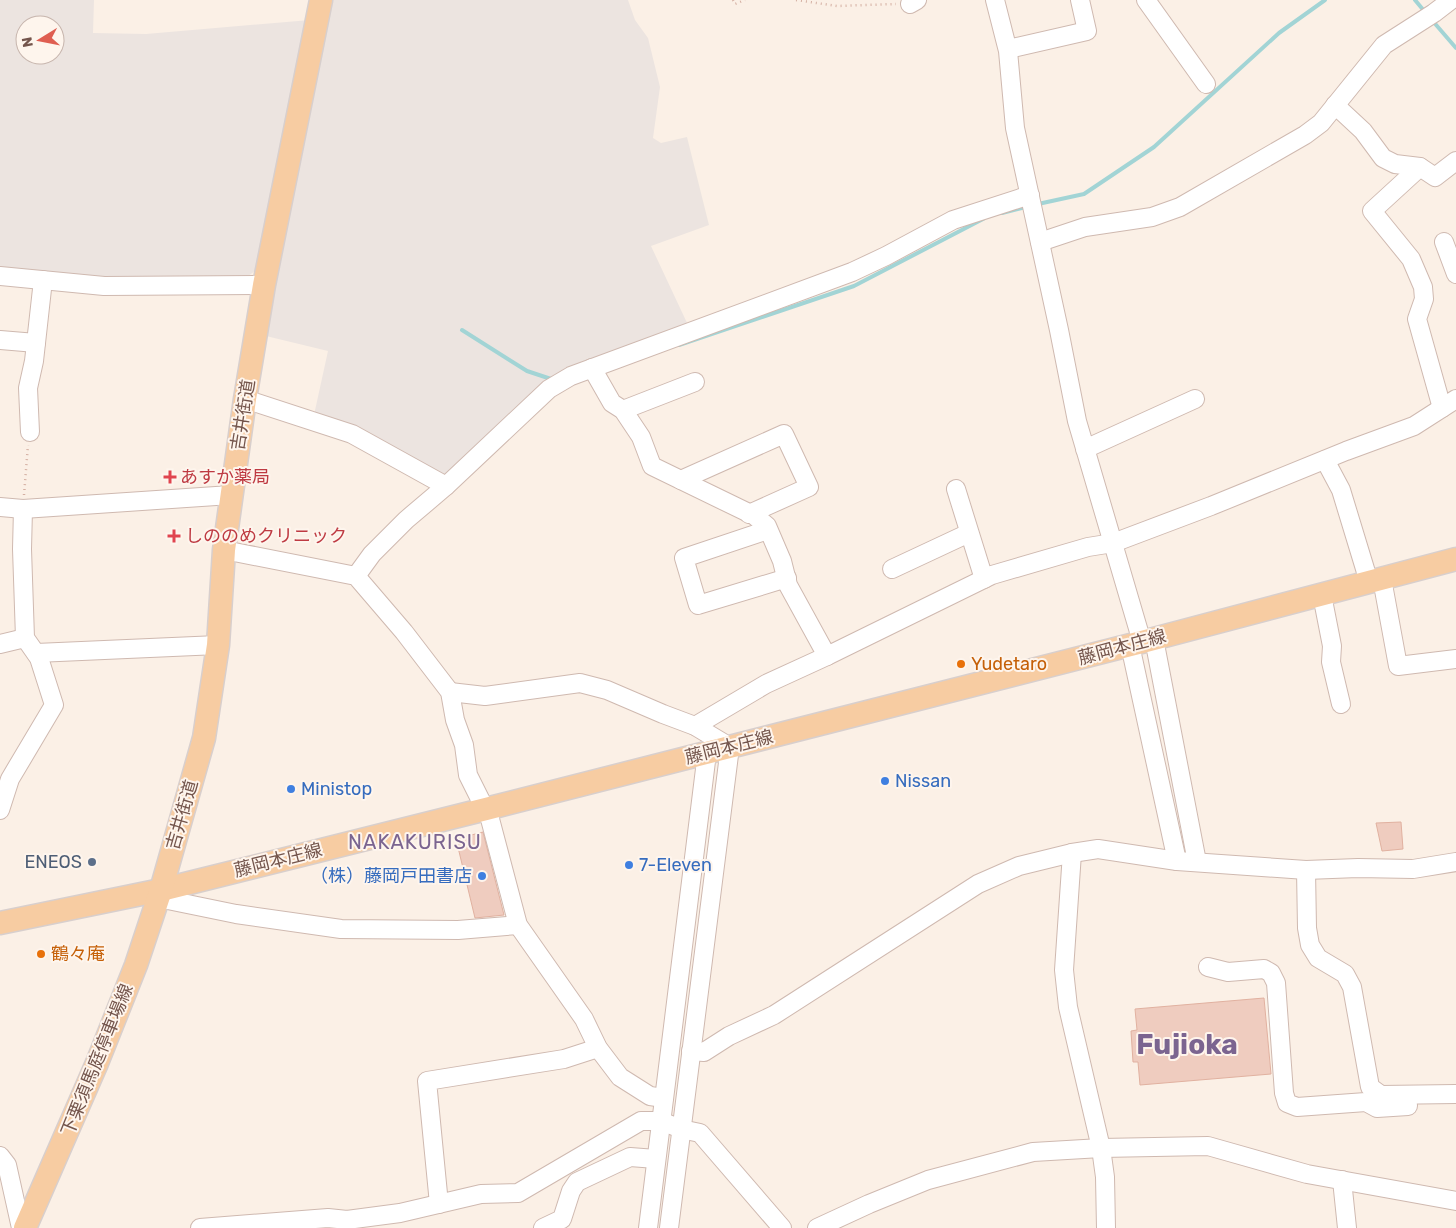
<svg xmlns="http://www.w3.org/2000/svg" width="1456" height="1228" font-family="Rubik,'Noto Sans JP',sans-serif">
<style>
.industrial{fill:#ece4e0;fill-rule:evenodd}
.lines{fill:none;stroke-linecap:round;stroke-linejoin:round}
.stream{stroke:#a2d4d5;stroke-width:4}
.building{fill:#efccbf;stroke:#e1b1a0}
.minor-casing{stroke:#cfb9b0;stroke-width:20}
.major-casing{stroke:#d8cfcd;stroke-width:25}
.path{stroke:#d4afa2;stroke-width:2.5;stroke-dasharray:1 4;stroke-linecap:butt}
.minor{stroke:#fff;stroke-width:18}
.major{stroke:#f7cca2;stroke-width:22}
.health-dot{fill:#e0444e;stroke:#fef5ed;stroke-width:2}
.food-dot{fill:#e8710a;stroke:#fef5ed;stroke-width:2}
.shop-dot{fill:#3f7fe0;stroke:#fef5ed;stroke-width:2}
.service-dot{fill:#5c6f8a;stroke:#fef5ed;stroke-width:2}
.labels{text-anchor:middle;dominant-baseline:central;stroke-width:4;stroke-linejoin:round;paint-order:stroke}
.street-label{font-size:18px;fill:#74554c;stroke:#fef5ed}
.health-label{font-size:18px;fill:#be3a42;stroke:#fef5ed;text-anchor:start}
.food-label{font-size:18px;fill:#c56008;stroke:#fef5ed;text-anchor:start}
.shop-label{font-size:18px;fill:#366cbe;stroke:#fef5ed;text-anchor:start}
.service-label{font-size:18px;fill:#4e5e75;stroke:#fef5ed;text-anchor:end}
.quarter-label{font-size:20px;letter-spacing:1px;fill:#7b6490;stroke:#fef5ed}
.town-label{font-size:28px;font-weight:bold;fill:#7b6490;stroke:#fef5ed}
</style>
<rect width="100%" height="100%" fill="#fbf0e6"/>
<!-- industrial -->
<g class="industrial">
<path d="M 0,0 L 94,0 L 93,33 L 146,34 L 310,20 L 260,267 L 247,277 L 105,278 L 0,269 ZM 25,25 L 55,25 L 55,55 L 25,55 Z"/>
<path d="M 330,0 L 628,0 L 635,20 L 648,38 L 660,87 L 653,138 L 661,143 L 687,137 L 709,225 L 651,246 L 688,325 L 558,374 L 445,481 L 314,415 L 328,351 L 266,336 Z"/>
</g>
<g class="lines">
<!-- stream -->
<g class="stream">
<path d="M 1415,0 L 1425,12"/>
<path d="M 1431,19 L 1456,48"/>
<path d="M 1038,204 L 1084,194 L 1154,147 L 1279,33 L 1325,0"/>
<path d="M 1002,213 L 1026,207"/>
<path d="M 462,330 L 527,371 L 551,379"/>
<path d="M 679,345 L 854,286 L 983,219"/>
</g>
</g>
<!-- building -->
<g class="building">
<path d="M 1401,822 L 1403,849 L 1382,851 L 1376,823 Z"/>
<path d="M 483,832 L 504,915 L 475,918 L 456,839 Z"/>
<path d="M 1264,998 L 1271,1074 L 1140,1085 L 1138,1062 L 1133,1062 L 1131,1031 L 1137,1030 L 1135,1009 Z"/>
</g>
<g class="lines">
<defs>
<g id="minor">
<path d="M 995,0 L 1008,51 L 1015,128 L 1059,330 L 1077,421 L 1142,642"/>
<path d="M 1146,0 L 1206,84"/>
<path d="M 910,4 L 917,0"/>
<path d="M 1008,49 L 1087,31 L 1080,0"/>
<path d="M 1335,105 L 1363,131 L 1383,158 L 1395,164 L 1420,167 L 1435,177 L 1456,161"/>
<path d="M 1420,167 L 1372,211 L 1411,259 L 1423,287 L 1424,299 L 1417,319 L 1442,408"/>
<path d="M 1040,242 L 1085,227 L 1152,217 L 1180,207 L 1305,135 L 1321,123 L 1384,45 L 1434,13 L 1451,0"/>
<path d="M 1444,242 L 1456,274"/>
<path d="M 0,276 L 104,286 L 264,285"/>
<path d="M 0,340 L 36,343"/>
<path d="M 592,368 L 612,403 L 623,410 L 641,437 L 652,466 L 755,516 L 767,526 L 782,561 L 788,585 L 827,656"/>
<path d="M 245,399 L 352,434 L 446,486"/>
<path d="M 623,410 L 695,382"/>
<path d="M 30,432 L 28,388 L 34,361 L 43,280"/>
<path d="M 1085,449 L 1195,399"/>
<path d="M 1325,460 L 1341,490 L 1369,582"/>
<path d="M 681,480 L 784,434 L 809,487 L 749,514"/>
<path d="M 956,489 L 984,579"/>
<path d="M 0,507 L 23,509 L 231,495"/>
<path d="M 768,530 L 684,558 L 698,605 L 787,578"/>
<path d="M 224,550 L 356,576 L 404,632 L 450,692 L 455,720 L 464,745 L 468,775 L 490,819 L 518,925 L 584,1019 L 598,1048 L 620,1077 L 650,1096 L 664,1098"/>
<path d="M 892,569 L 969,533"/>
<path d="M 356,576 L 372,554 L 406,520 L 446,486 L 549,389 L 571,376 L 852,272 L 886,256 L 953,220 L 1030,195"/>
<path d="M 1382,579 L 1398,666 L 1456,659"/>
<path d="M 1322,595 L 1332,646 L 1331,662 L 1341,704"/>
<path d="M 1154,639 L 1197,862"/>
<path d="M 0,644 L 25,638"/>
<path d="M 1130,645 L 1177,861"/>
<path d="M 36,653 L 218,645"/>
<path d="M 450,692 L 485,696 L 580,683 L 607,690 L 663,714 L 695,726 L 730,747 L 669,1228"/>
<path d="M 695,726 L 766,684 L 827,656 L 992,575 L 1088,547 L 1113,543 L 1211,506 L 1346,451 L 1414,426 L 1456,399"/>
<path d="M 0,810 L 10,779 L 54,705 L 39,658 L 25,638 L 22,549 L 23,509"/>
<path d="M 1072,853 L 1064,970 L 1068,1007 L 1101,1148 L 1105,1177 L 1106,1228"/>
<path d="M 1306,870 L 1307,928 L 1310,945 L 1318,958 L 1345,974 L 1352,987 L 1370,1087 L 1381,1095 L 1456,1094"/>
<path d="M 158,898 L 236,914 L 341,929 L 458,930 L 518,925"/>
<path d="M 1208,967 L 1228,972 L 1264,969 L 1271,973 L 1276,983 L 1284,1093 L 1287,1103 L 1297,1107 L 1366,1102 L 1377,1108 L 1408,1106 L 1407,1095"/>
<path d="M 691,1051 L 704,1052 L 729,1036 L 774,1015 L 978,884 L 1019,866 L 1072,853 L 1098,849 L 1177,861 L 1306,870 L 1358,868 L 1413,869 L 1456,862"/>
<path d="M 0,1156 L 7,1165 L 21,1228"/>
<path d="M 1342,1180 L 1347,1228"/>
<path d="M 439,1204 L 427,1081 L 564,1059 L 598,1048"/>
<path d="M 200,1228 L 328,1218 L 347,1220 L 400,1213 L 481,1194 L 518,1193 L 641,1121 L 661,1121 L 681,1129 L 700,1133 L 782,1228"/>
<path d="M 543,1228 L 562,1219 L 571,1191 L 577,1182 L 630,1157 L 656,1159"/>
<path d="M 648,1228 L 707,753"/>
<path d="M 817,1228 L 869,1204 L 928,1180 L 1033,1152 L 1101,1148 L 1208,1146 L 1307,1174 L 1456,1201"/>
</g>
<g id="major">
<path d="M 0,923 L 161,890 L 486,809 L 1142,642 L 1456,559"/>
<path d="M 25,1228 L 97,1063 L 136,965 L 161,890 L 204,738 L 218,645 L 224,550 L 245,399 L 264,285 L 321,0"/>
</g>
</defs>
<!-- minor casing -->
<use href="#minor" class="minor-casing"/>
<!-- major casing -->
<use href="#major" class="major-casing"/>
<!-- path -->
<g class="path">
<path d="M 733,0 L 735,4 L 745,0"/>
<path d="M 796,0 L 837,6 L 896,4"/>
<path d="M 24,495 L 28,445"/>
</g>
<!-- minor -->
<use href="#minor" class="minor"/>
<!-- major -->
<use href="#major" class="major"/>
</g>
<!-- markers -->
<g class="health-dot">
<path d="M167.5 469.5h5v5h5v5h-5v5h-5v-5h-5v-5h5z"/>
<path d="M171.5 528.5h5v5h5v5h-5v5h-5v-5h-5v-5h5z"/>
</g>
<g class="food-dot">
<circle cx="961" cy="664" r="5"/>
<circle cx="41" cy="954" r="5"/>
</g>
<g class="shop-dot">
<circle cx="885" cy="781" r="5"/>
<circle cx="291" cy="789" r="5"/>
<circle cx="629" cy="865" r="5"/>
<circle cx="482" cy="876" r="5"/>
</g>
<circle class="service-dot" cx="92" cy="862" r="5"/>
<g class="labels">
<!-- street labels -->
<g class="street-label">
<text transform="translate(243 415) rotate(-81)">吉井街道</text>
<text transform="translate(1122 647) rotate(-15)">藤岡本庄線</text>
<text transform="translate(729 747) rotate(-14)">藤岡本庄線</text>
<text transform="translate(182 815) rotate(-74)">吉井街道</text>
<text transform="translate(278 860) rotate(-14)">藤岡本庄線</text>
<text transform="translate(97 1060) rotate(-68)">下栗須馬庭停車場線</text>
</g>
<!-- health labels -->
<g class="health-label">
<text x="180" y="477">あすか薬局</text>
<text x="185" y="536">しののめクリニック</text>
</g>
<!-- food labels -->
<g class="food-label">
<text x="971" y="664">Yudetaro</text>
<text x="51" y="954">鶴々庵</text>
</g>
<!-- shop labels -->
<g class="shop-label">
<text x="895" y="781">Nissan</text>
<text x="301" y="789">Ministop</text>
<text x="639" y="865">7-Eleven</text>
<text x="472" y="876" text-anchor="end">（株）藤岡戸田書店</text>
</g>
<!-- service labels -->
<g class="service-label">
<text x="82" y="862">ENEOS</text>
</g>
<!-- quarter labels -->
<g class="quarter-label">
<text x="415" y="842">NAKAKURISU</text>
</g>
<!-- town labels -->
<g class="town-label">
<text x="1187" y="1044">Fujioka</text>
</g>
</g>
<!-- north arrow -->
<g transform="translate(40 40) rotate(260)"><circle r="24" fill="#fef5ed" stroke="#c7b5ad"/>
<path d="M0-4L9 19L0 12L-9 19Z" fill="#df5e51"/>
<text y="-8" font-size="14" font-weight="bold" text-anchor="middle" fill="#74554c">N</text>
</g>
</svg>
